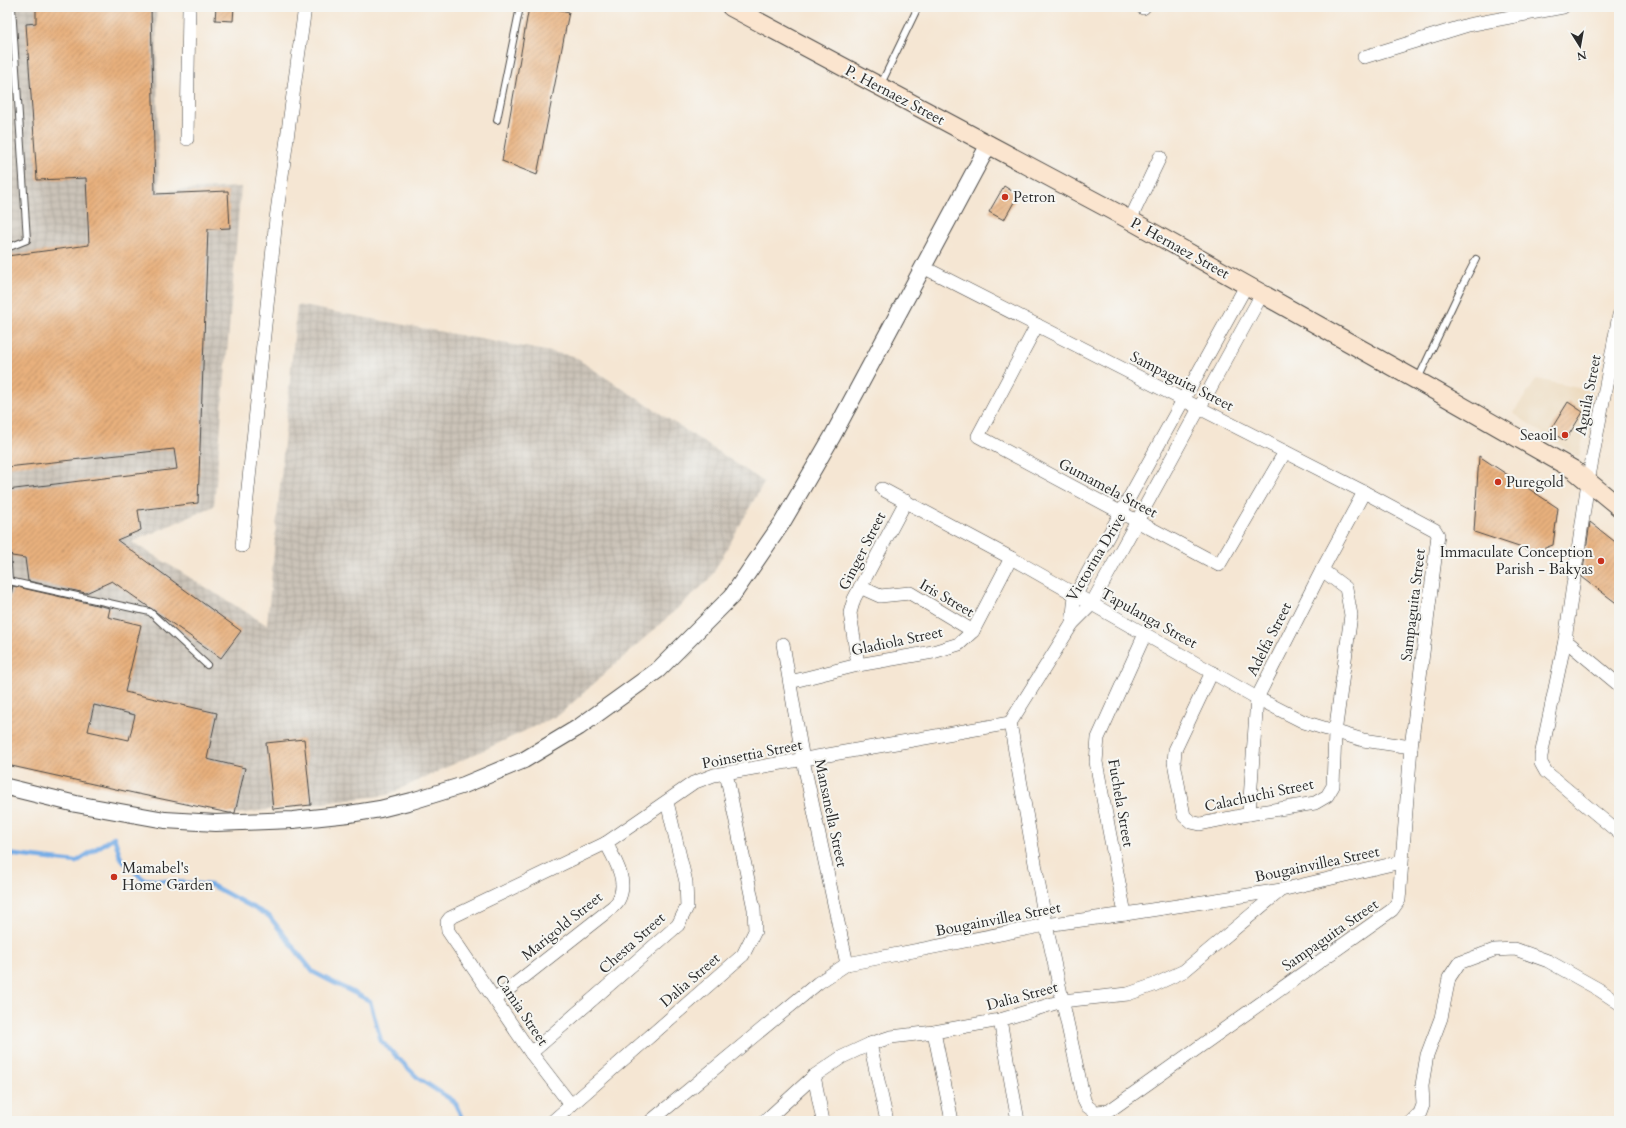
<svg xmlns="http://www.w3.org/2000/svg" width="1626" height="1128" font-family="Cardo,serif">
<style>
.built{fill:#ecd8ba}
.industrial{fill:url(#industrial-grid)}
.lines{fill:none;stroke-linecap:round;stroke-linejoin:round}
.stream{stroke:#77ade6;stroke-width:4.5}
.building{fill:url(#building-hatch);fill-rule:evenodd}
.service-casing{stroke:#494744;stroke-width:8}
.minor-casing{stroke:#494744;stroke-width:14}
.tertiary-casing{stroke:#494744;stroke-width:18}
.secondary-casing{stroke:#494744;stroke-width:20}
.service{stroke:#fff;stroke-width:6}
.minor{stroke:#fff;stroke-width:13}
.tertiary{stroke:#fff;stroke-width:16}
.secondary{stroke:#fbe5cf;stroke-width:18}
.poi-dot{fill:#c8321e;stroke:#f6f6f2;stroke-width:1.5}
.labels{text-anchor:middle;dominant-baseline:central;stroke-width:4;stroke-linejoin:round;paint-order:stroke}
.street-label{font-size:15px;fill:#2b2b2b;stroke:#f6f6f2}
.poi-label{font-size:15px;fill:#2b2b2b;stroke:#f6f6f2;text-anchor:start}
</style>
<defs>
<pattern id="industrial-grid" width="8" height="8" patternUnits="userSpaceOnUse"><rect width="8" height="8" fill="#cbc3b8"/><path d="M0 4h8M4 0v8" fill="none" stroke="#aea89e"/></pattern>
<pattern id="building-hatch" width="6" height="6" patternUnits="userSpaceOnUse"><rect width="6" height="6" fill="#e8b07d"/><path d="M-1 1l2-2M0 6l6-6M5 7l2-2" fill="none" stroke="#bc8f67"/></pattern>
</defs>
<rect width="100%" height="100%" fill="#f6f6f2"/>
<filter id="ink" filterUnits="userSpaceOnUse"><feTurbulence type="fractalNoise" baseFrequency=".025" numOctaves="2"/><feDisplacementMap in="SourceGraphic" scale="8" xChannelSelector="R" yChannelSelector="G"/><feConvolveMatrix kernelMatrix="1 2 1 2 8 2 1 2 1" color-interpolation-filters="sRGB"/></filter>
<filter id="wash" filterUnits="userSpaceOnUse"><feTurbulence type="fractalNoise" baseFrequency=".012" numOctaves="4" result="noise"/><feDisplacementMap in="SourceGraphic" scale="16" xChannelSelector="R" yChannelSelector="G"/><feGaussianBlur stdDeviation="0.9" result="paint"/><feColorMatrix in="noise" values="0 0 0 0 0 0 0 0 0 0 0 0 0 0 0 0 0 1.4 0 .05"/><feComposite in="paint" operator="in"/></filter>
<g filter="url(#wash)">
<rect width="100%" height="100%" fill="#f5e6d3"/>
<!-- built -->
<path class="built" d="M 1537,379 L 1592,391 L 1579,458 L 1513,413 Z"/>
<!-- industrial -->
<path class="industrial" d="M 7,7 L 156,7 L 159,191 L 241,187 L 214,506 L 132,542 L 267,625 L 297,305 L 573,356 L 764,482 L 710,579 L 559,715 L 387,795 L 235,814 L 7,765 Z"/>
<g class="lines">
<!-- stream -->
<path class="stream" d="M 7,854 L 76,862 L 114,837 L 121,859 L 143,879 L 211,885 L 269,916 L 313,972 L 370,1001 L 381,1041 L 418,1078 L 455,1102 L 463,1121"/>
</g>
<g id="blocks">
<!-- building -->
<g class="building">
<path d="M 36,7 L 151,7 L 155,194 L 228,191 L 230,228 L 208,229 L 198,503 L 138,510 L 141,530 L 117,540 L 241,631 L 221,658 L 112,581 L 86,593 L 28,581 L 25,558 L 12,556 L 9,548 L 7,490 L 177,469 L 174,449 L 7,467 L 7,256 L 89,245 L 86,178 L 37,180 L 26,24 L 36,23 Z"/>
<path d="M 216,7 L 234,7 L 233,21 L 215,20 Z"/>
<path d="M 529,7 L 549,7 L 569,12 L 537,175 L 502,161 Z"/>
<path d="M 1004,186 L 1018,195 L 1004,220 L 989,212 Z"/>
<path d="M 1568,402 L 1583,412 L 1565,441 L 1550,431 Z"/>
<path d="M 1479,456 L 1558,508 L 1553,545 L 1534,552 L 1474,532 Z"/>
<path d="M 1590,522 L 1619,545 L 1619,605 L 1582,577 Z"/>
<path d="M 13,586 L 110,608 L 108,617 L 141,625 L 125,692 L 217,713 L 207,759 L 245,768 L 235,813 L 229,813 L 138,794 L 7,765 L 7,612 ZM 94,705 L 135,715 L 129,740 L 88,731 Z"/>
<path d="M 304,739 L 311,805 L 273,809 L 266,743 Z"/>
</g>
</g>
</g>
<g filter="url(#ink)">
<use href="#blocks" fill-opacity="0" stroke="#494744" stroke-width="1"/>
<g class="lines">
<defs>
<g id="service">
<path d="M 880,86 L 918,7"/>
<path d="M 497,120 L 520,7"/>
<path d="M 7,248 L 27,240 L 12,7"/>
<path d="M 1418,379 L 1460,290 L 1476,259"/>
<path d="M 7,552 L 9,581 L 7,590"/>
<path d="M 9,581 L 150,612 L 207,665"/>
</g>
<g id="minor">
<path d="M 1143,8 L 1144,7"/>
<path d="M 1364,57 L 1468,25 L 1563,7"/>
<path d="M 187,139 L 189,7"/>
<path d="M 1130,220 L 1160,157"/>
<path d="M 923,267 L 1364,492 L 1435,530 L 1438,535 L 1411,747 L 1399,900 L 1392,910 L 1109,1111 L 1095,1112 L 1087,1106 L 1084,1100 L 1046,925 L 1010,723"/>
<path d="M 1619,315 L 1588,482 L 1565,640 L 1541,756 L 1541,763 L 1546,772 L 1619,833"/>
<path d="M 1037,325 L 978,436 L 1219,565 L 1285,452"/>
<path d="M 882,489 L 1011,558 L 1257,698 L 1304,722 L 1363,740 L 1411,747"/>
<path d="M 242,546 L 276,219 L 305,7"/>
<path d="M 860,587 L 880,596 L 910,593 L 973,631"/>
<path d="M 1072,624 L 1075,596 L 1246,286"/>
<path d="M 1565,640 L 1619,685"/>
<path d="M 783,644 L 803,760 L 847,964"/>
<path d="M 858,665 L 850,613 L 854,599 L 906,501"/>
<path d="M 1212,672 L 1175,750 L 1174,762 L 1184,816 L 1191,822 L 1200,824 L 1249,814 L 1315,803 L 1327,796 L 1333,786 L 1335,733 L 1351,615 L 1346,588 L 1322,570"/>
<path d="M 790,682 L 858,665 L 933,652 L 959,644 L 973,631 L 1011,558"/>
<path d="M 1010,723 L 1072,624 L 1091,605 L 1262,294"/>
<path d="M 1249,814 L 1257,698 L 1322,570 L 1364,492"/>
<path d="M 1125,914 L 1096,762 L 1098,738 L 1145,634"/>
<path d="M 496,999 L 604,914 C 608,910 615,906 618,901 C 629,882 615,860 606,843"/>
<path d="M 1000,1020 L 1018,1121"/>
<path d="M 934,1032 L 952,1121"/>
<path d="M 870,1044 L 887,1121"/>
<path d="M 531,1053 L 678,925 L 687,907 L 686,882 L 667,802"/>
<path d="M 814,1076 L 823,1121"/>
<path d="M 571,1105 L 531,1053 L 448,931 L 447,922 L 450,918 L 606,843 L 693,783 L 714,775 L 1010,723"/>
<path d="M 553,1121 L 743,955 L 755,931 L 754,909 L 726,773"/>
<path d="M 651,1121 L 818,983 L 847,964 L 1046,925 L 1125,914 L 1281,890 L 1401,862"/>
<path d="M 765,1121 L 814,1076 L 842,1057 L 870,1044 L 891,1037 L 934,1032 L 1000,1020 L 1062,1001 L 1128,994 L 1154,985 L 1184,971 L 1281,890"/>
<path d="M 1412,1121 L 1420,1113 L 1423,1105 L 1422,1085 L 1427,1055 L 1441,1018 L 1449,978 L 1459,963 L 1494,950 L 1515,949 L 1548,961 L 1598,989 L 1619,1003"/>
</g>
<path id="tertiary" d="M 7,787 L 76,804 L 165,820 L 216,823 L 293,820 L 349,814 L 380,809 L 412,801 L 464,785 L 524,760 L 579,727 L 658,670 L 732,596 L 782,523 L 832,437 L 989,144"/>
<path id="secondary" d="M 731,7 L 1130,220 L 1418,381 L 1574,470 L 1619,507"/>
</defs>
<!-- service casing -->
<use href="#service" class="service-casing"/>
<!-- minor casing -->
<use href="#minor" class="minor-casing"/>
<!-- tertiary casing -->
<use href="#tertiary" class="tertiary-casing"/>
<!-- secondary casing -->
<use href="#secondary" class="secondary-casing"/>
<!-- service -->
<use href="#service" class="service"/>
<!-- minor -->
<use href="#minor" class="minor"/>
<!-- tertiary -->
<use href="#tertiary" class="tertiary"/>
<!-- secondary -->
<use href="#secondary" class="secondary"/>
</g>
</g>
<!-- markers -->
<g class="poi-dot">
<circle cx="1005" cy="197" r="4"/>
<circle cx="1565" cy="435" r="4"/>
<circle cx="1498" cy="482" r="4"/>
<circle cx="1601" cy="561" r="4"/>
<circle cx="114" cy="877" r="4"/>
</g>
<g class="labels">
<!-- street labels -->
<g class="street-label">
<text transform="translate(895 95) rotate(28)">P. Hernaez Street</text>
<text transform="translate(1180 248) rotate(29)">P. Hernaez Street</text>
<text transform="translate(1182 381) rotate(27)">Sampaguita Street</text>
<text transform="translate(1588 395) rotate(-79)">Aguila Street</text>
<text transform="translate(1108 488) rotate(28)">Gumamela Street</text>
<text transform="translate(862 551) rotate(-63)">Ginger Street</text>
<text transform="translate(1096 557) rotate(-59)">Victorina Drive</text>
<text transform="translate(947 598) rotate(30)">Iris Street</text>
<text transform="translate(1413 605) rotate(-83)">Sampaguita Street</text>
<text transform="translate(1149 618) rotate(29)">Tapulanga Street</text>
<text transform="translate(1269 639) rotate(-63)">Adelfa Street</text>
<text transform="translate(897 641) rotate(-12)">Gladiola Street</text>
<text transform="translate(752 754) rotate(-11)">Poinsettia Street</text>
<text transform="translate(1259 795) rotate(-12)">Calachuchi Street</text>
<text transform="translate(1121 803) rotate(80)">Fuchela Street</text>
<text transform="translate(831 813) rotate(78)">Mansanella Street</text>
<text transform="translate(1317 864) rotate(-12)">Bougainvillea Street</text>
<text transform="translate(998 919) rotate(-11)">Bougainvillea Street</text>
<text transform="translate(562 926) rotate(-39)">Marigold Street</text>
<text transform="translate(1330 935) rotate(-35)">Sampaguita Street</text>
<text transform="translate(632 943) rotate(-42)">Chesta Street</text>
<text transform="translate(690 980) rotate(-41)">Dalia Street</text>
<text transform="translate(1022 996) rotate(-15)">Dalia Street</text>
<text transform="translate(522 1010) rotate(56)">Camia Street</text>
</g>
<!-- poi labels -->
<g class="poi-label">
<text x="1013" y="197">Petron</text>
<text x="1557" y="435" text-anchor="end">Seaoil</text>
<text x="1506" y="482">Puregold</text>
<text x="1593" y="552" text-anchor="end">Immaculate Conception<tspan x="1593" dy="17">Parish - Bakyas</tspan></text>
<text x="122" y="868">Mamabel's<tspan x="122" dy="17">Home Garden</tspan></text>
</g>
</g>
<!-- margin -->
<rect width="1626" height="1128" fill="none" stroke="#f6f6f2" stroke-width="24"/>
<!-- north arrow -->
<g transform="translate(1580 46) rotate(169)" stroke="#f6f6f2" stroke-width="3" paint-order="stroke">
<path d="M0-3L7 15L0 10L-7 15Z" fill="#2b2b2b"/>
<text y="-6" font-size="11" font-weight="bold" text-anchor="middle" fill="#2b2b2b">N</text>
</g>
</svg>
